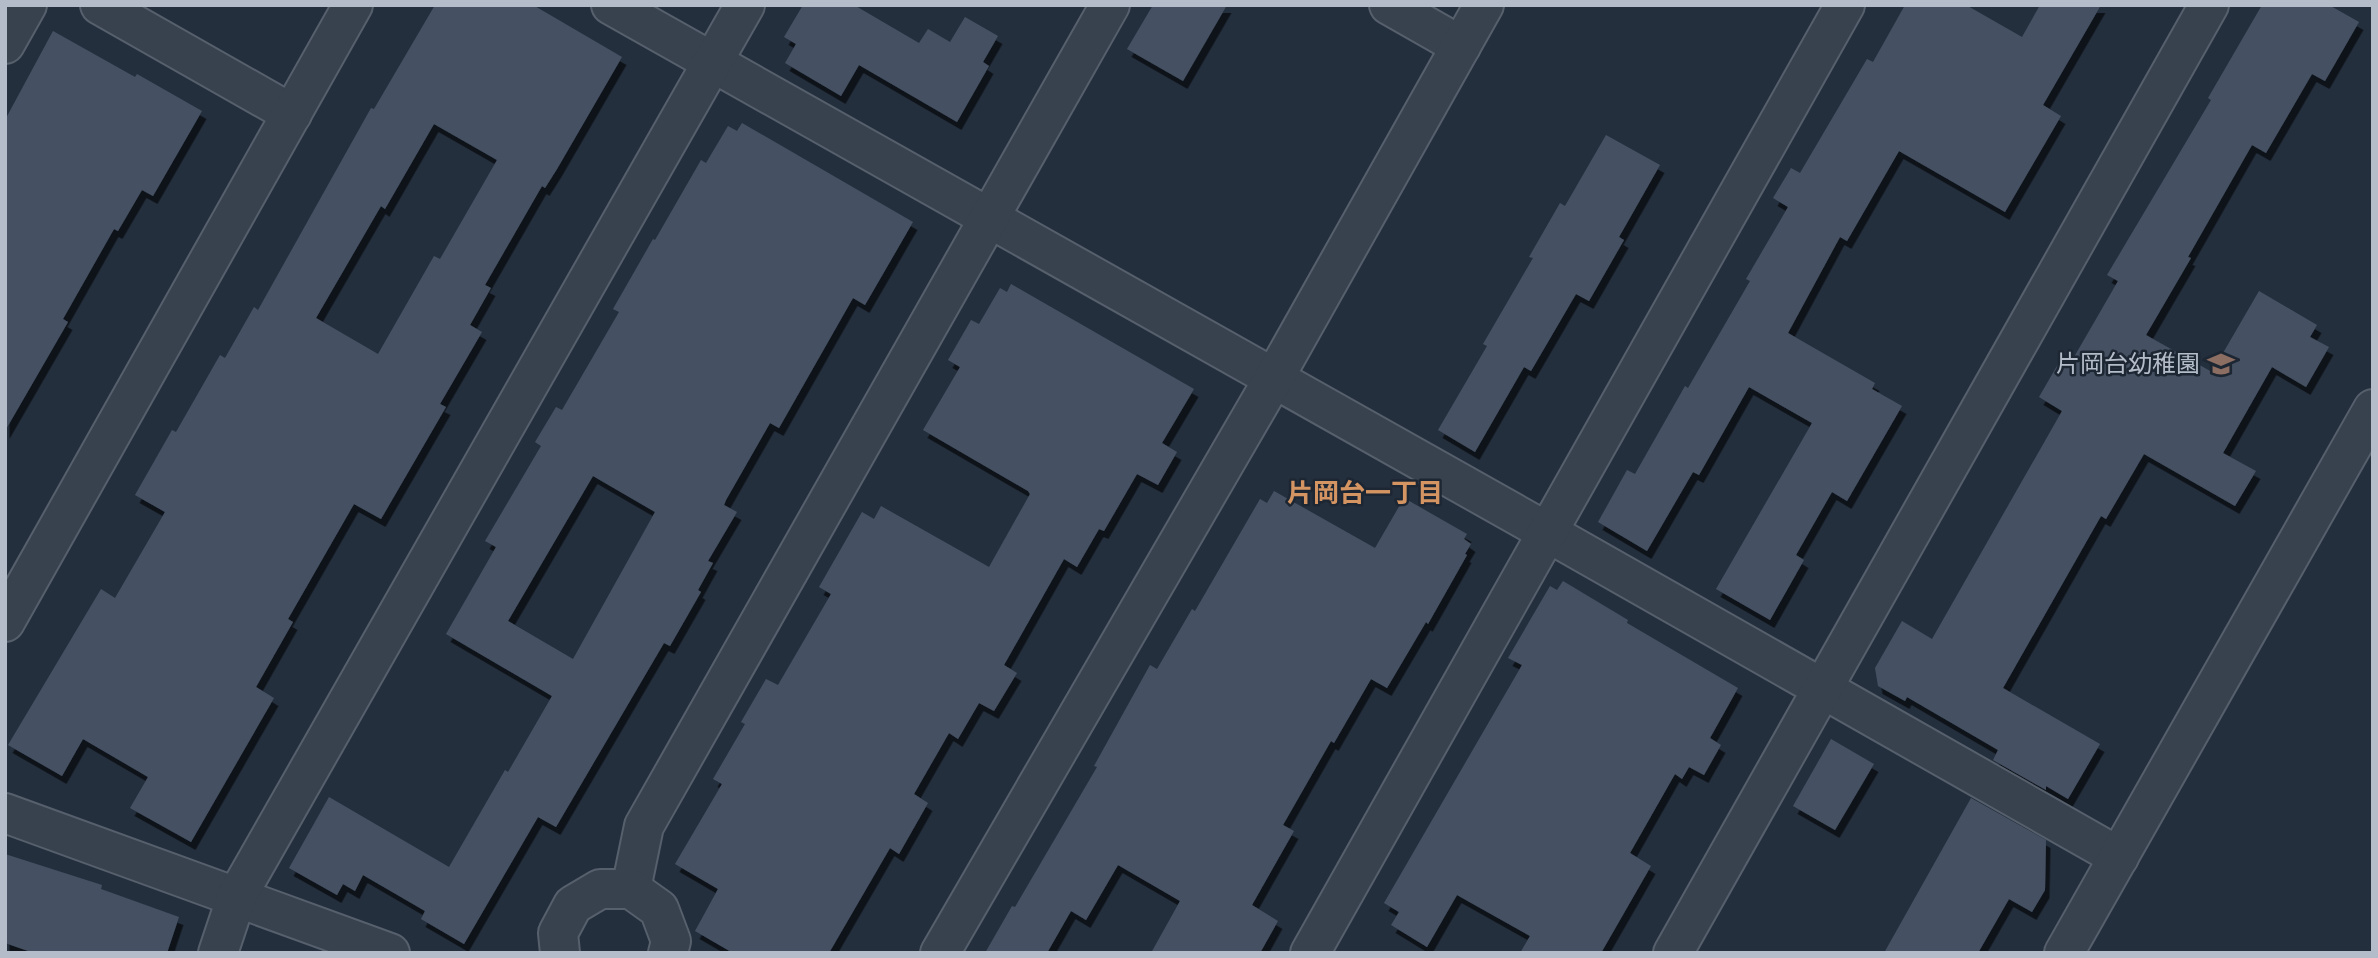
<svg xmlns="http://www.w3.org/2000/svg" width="2378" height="958" font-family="Roboto,'Noto Sans JP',sans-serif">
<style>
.building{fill:#455162;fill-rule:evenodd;filter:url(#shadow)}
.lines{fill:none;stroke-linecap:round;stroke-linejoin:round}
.minor-casing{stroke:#565f6c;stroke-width:42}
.minor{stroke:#38414e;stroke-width:38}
.labels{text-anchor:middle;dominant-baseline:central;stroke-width:5;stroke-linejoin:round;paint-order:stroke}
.poi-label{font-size:24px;fill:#b4bcc9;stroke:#1d2633;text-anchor:end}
.neighbourhood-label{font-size:26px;font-weight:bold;fill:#d59563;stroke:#1d2633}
</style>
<defs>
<filter id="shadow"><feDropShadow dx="4.5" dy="8" stdDeviation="0" flood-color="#0009"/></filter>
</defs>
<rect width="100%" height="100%" fill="#242f3e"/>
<!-- building -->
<g class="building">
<path d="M 435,5 L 533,5 L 622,57 L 557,169 L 545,188 L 542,186 L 485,285 L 491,288 L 470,325 L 482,332 L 440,404 L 446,407 L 381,519 L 354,504 L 288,619 L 293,622 L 256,687 L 274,698 L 191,842 L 130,808 L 148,777 L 83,739 L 62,776 L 8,745 L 101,589 L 115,598 L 165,512 L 135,495 L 172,430 L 176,432 L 220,355 L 225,358 L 254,307 L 258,310 L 371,108 L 374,109 ZM 434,124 L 497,160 L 440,259 L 434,256 L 378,354 L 316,318 L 381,206 L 385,209 Z"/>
<path d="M 803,5 L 854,5 L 919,43 L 928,29 L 950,42 L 965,17 L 998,36 L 983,62 L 989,66 L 957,122 L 859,65 L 841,96 L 785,63 L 796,44 L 784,37 Z"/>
<path d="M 1153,5 L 1227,5 L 1183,81 L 1127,49 Z"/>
<path d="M 1905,5 L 1966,5 L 2022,37 L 2040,5 L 2101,5 L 2043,105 L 2061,116 L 2005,212 L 1899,151 L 1847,241 L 1840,237 L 1788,333 L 1875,383 L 1872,389 L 1902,406 L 1847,501 L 1832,492 L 1796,555 L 1804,560 L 1770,620 L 1716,589 L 1812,423 L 1749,387 L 1699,475 L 1693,472 L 1647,551 L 1598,522 L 1627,470 L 1635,474 L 1685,386 L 1688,388 L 1750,281 L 1746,279 L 1788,207 L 1773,198 L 1791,168 L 1800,173 L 1867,59 L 1873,62 Z"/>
<path d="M 2262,5 L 2329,5 L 2359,22 L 2325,81 L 2312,74 L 2266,153 L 2252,145 L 2188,257 L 2191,258 L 2146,335 L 2212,372 L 2259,291 L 2317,325 L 2310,337 L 2329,347 L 2306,387 L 2272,367 L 2223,453 L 2256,471 L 2235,506 L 2144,454 L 2106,519 L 2101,516 L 2003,688 L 2100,744 L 2068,799 L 2046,786 L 2046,790 L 1993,760 L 1998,750 L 1907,697 L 1905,701 L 1878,686 L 1875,668 L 1902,621 L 1932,639 L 2062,411 L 2039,397 L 2061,359 L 2070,364 L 2118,281 L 2107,275 L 2211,100 L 2208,98 Z"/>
<path d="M 53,31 L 135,77 L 137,74 L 202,111 L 153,196 L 142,190 L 118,231 L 114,229 L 63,319 L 68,322 L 5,431 L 5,120 Z"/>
<path d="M 742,123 L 913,222 L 865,305 L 853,298 L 779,428 L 770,423 L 726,500 L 724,505 L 737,512 L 708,561 L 713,563 L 698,590 L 701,592 L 670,646 L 664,643 L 556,827 L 538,817 L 464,944 L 421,919 L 425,911 L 363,875 L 355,891 L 343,884 L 337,895 L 289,868 L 329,797 L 449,867 L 505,770 L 508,772 L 552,696 L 446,634 L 496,547 L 485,541 L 541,446 L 535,442 L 556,407 L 562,410 L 619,312 L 613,309 L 653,239 L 655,240 L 701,160 L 706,163 L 728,126 L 737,131 ZM 593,476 L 655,512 L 573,659 L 508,621 Z"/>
<path d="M 1606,135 L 1660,165 L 1619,237 L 1624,240 L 1589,301 L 1576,294 L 1531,371 L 1524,367 L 1475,452 L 1438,430 L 1487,346 L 1483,344 L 1533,258 L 1529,257 L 1560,203 L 1565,206 Z"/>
<path d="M 1011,284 L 1194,389 L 1162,443 L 1177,452 L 1158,485 L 1137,474 L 1104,531 L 1099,529 L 1077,567 L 1064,559 L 1004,665 L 1017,673 L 994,711 L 979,703 L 958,739 L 949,733 L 914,794 L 928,803 L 899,854 L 890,848 L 829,953 L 733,953 L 695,931 L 718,889 L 675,864 L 722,784 L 713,779 L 745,724 L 741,722 L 766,679 L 778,685 L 831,594 L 819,587 L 862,512 L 874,519 L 881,506 L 989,567 L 1030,494 L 1028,491 L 923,430 L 960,367 L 948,360 L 971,320 L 979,324 L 1000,288 L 1007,292 Z"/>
<path d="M 1274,491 L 1375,548 L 1404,498 L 1467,534 L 1464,539 L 1471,544 L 1465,554 L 1467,555 L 1428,624 L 1426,622 L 1387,688 L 1371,679 L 1334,743 L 1331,741 L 1283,825 L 1294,831 L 1252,905 L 1278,921 L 1260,953 L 1151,953 L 1180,901 L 1118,865 L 1086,920 L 1071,911 L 1047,953 L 985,953 L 1012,906 L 1015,907 L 1097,767 L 1094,766 L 1150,665 L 1157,669 L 1192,609 L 1195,611 L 1260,499 L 1267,503 Z"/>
<path d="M 1563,581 L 1628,620 L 1627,623 L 1738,688 L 1710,738 L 1721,745 L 1704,775 L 1689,767 L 1682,779 L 1675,774 L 1630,853 L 1651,866 L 1601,953 L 1520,953 L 1530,936 L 1457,895 L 1427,947 L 1391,925 L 1399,912 L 1384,903 L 1522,665 L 1508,658 L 1550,586 L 1557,590 Z"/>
<path d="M 1831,739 L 1874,764 L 1835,830 L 1793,806 Z"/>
<path d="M 1971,798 L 2046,840 L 2045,890 L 2032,912 L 2009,899 L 1978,953 L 1884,953 Z"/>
<path d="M 5,854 L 102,885 L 101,889 L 179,917 L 167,953 L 34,953 L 5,943 Z"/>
</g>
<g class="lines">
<defs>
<g id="minor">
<path d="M 100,5 L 292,114"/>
<path d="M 611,5 L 1547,532 L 2119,857"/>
<path d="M 1389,5 L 1461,46"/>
<path d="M 5,44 L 27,5"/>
<path d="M 5,622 L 353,5"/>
<path d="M 5,813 L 390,953"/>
<path d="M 631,889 L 644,826 L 1110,5"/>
<path d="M 218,953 L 237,896 L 745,5"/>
<path d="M 560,953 L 558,933 L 573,905 L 600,889 L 631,889 L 659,909 L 671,941 L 668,953"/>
<path d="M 940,953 L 1274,378 L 1484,5"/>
<path d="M 1310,953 L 1845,5"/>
<path d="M 1673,953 L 2209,5"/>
<path d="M 2064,953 L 2373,409"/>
</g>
</defs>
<!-- minor casing -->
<use href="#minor" class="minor-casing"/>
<!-- minor -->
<use href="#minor" class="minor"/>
</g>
<!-- icons -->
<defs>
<symbol id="school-bare" viewBox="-9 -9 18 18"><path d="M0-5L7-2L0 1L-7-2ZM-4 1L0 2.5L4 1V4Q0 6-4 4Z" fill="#8d6e63" stroke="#1d2633" stroke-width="2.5" paint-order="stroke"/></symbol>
</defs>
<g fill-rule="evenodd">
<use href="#school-bare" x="2202" y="345" width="38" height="38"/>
</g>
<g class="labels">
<!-- poi labels -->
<g class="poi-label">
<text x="2200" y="364">片岡台幼稚園</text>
</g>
<!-- neighbourhood labels -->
<g class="neighbourhood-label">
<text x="1365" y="493">片岡台一丁目</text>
</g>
</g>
<!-- border -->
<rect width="2378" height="958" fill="none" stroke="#b4bcc9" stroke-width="14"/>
</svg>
